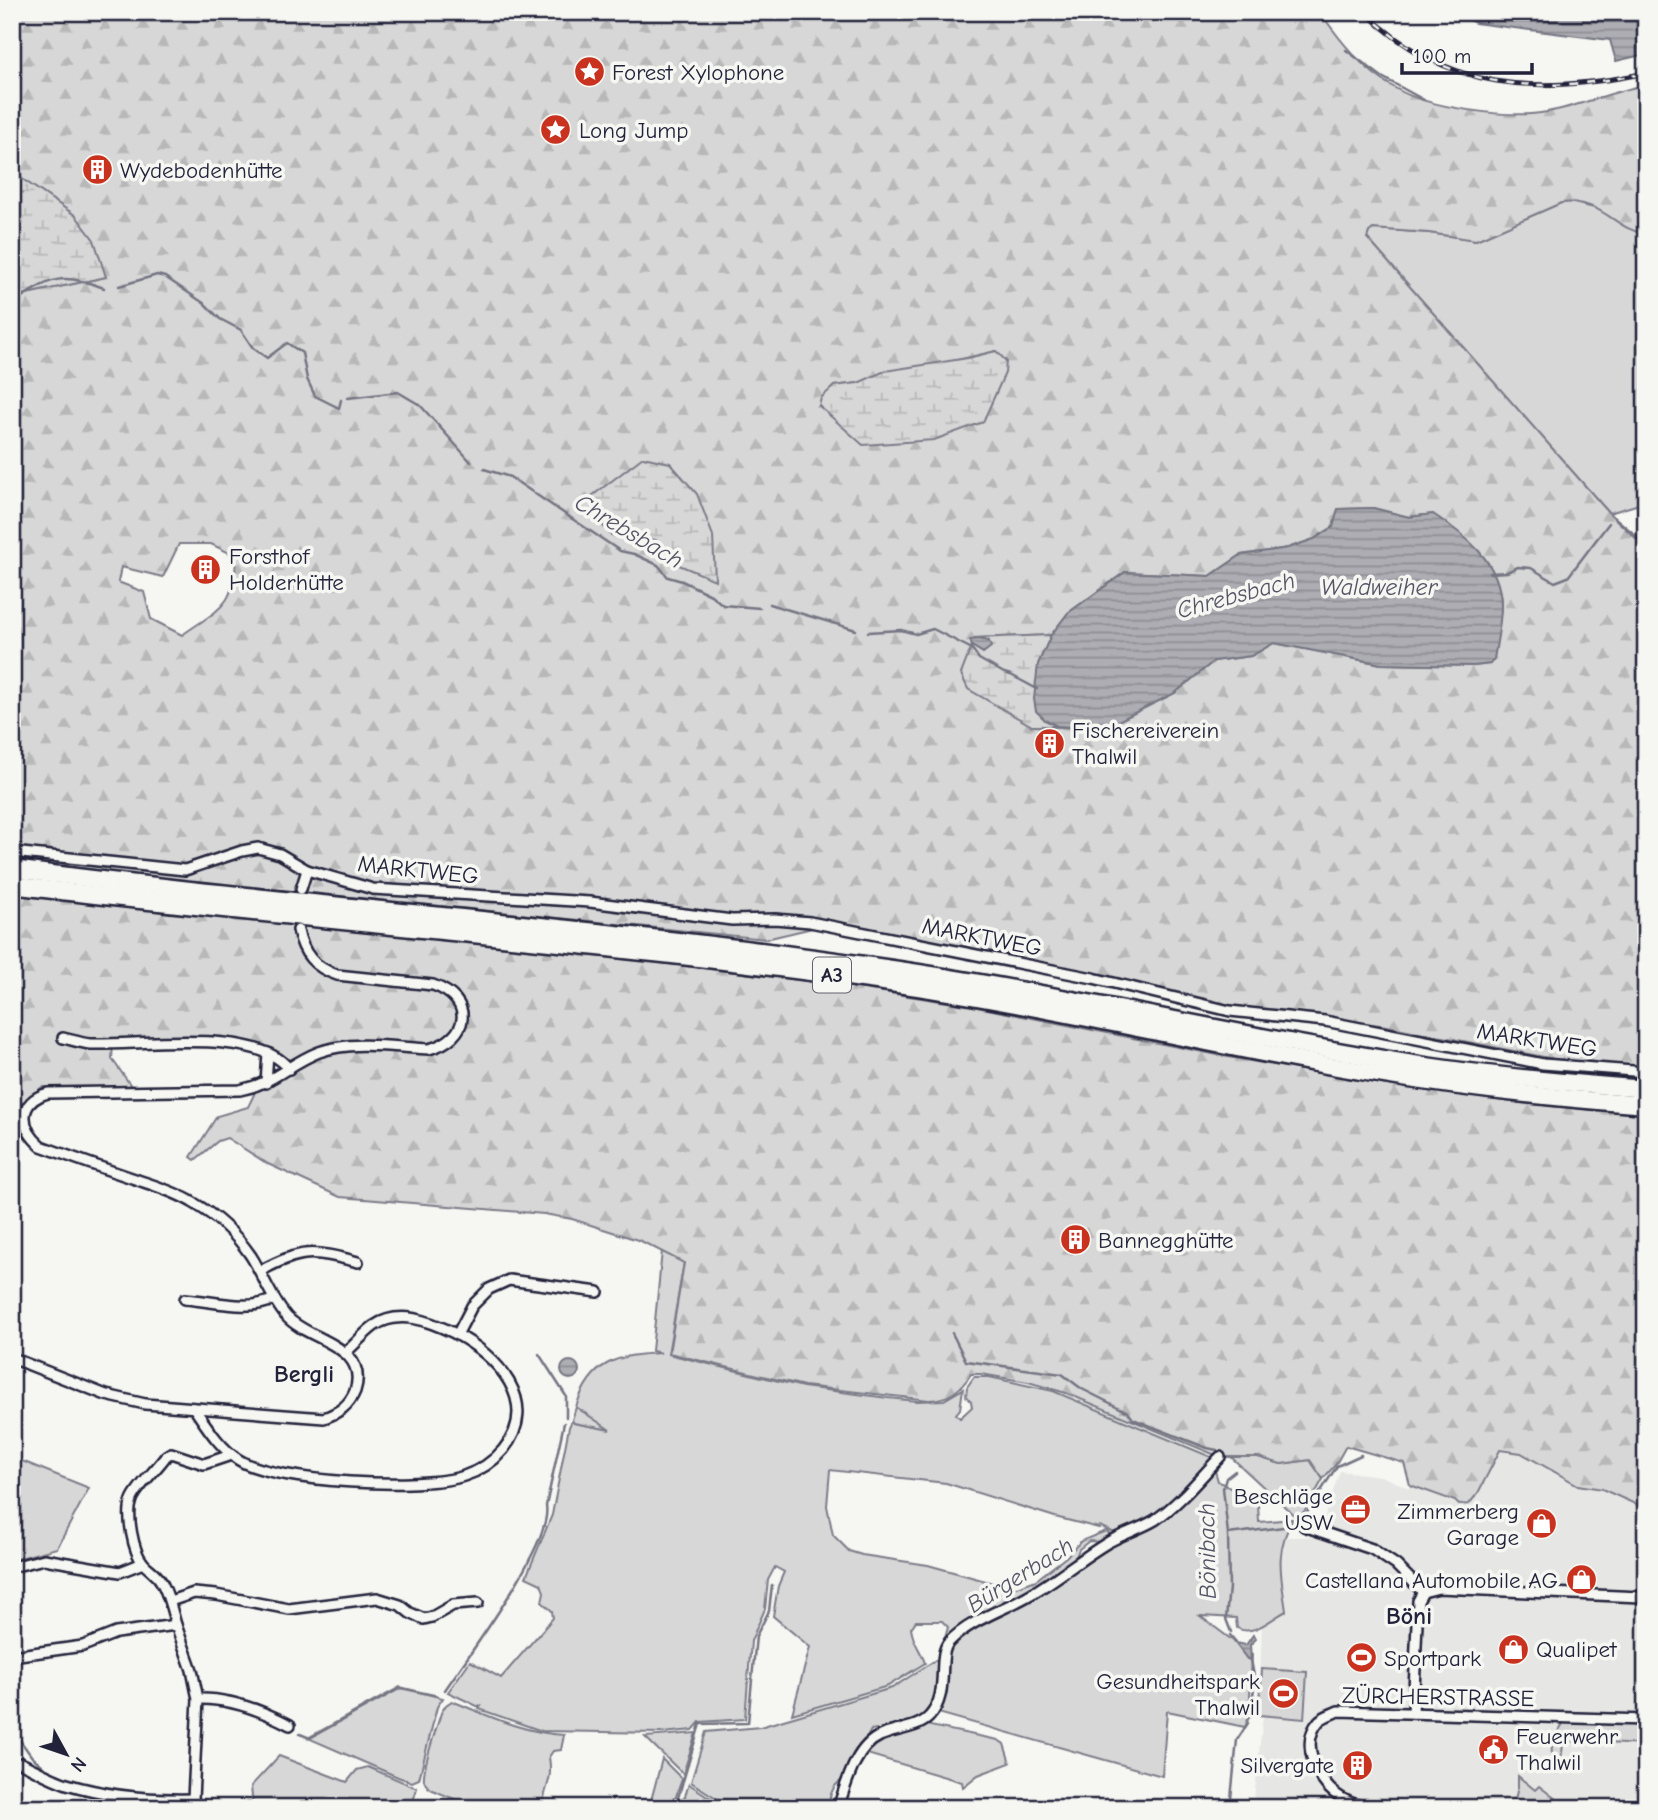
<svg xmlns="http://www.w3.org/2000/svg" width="1658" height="1820" font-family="'Comic Neue',sans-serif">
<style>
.built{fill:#e6e6e4}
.green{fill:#d7d7d7;stroke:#7c7c89;stroke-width:2}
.forest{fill:url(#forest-firs);stroke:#7c7c89;stroke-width:2;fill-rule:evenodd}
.wetland{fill:url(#wetland-marsh);stroke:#7c7c89;stroke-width:2}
.water{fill:url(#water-rules);stroke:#757583;stroke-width:2}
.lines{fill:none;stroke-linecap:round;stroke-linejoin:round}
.stream{stroke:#757583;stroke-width:2.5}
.street-casing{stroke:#22223b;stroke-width:14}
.highway-casing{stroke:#22223b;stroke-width:21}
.street{stroke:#f6f6f2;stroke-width:9}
.highway{stroke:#f6f6f2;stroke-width:16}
.rail-casing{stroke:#22223b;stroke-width:5}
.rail{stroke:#f6f6f2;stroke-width:2.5;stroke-dasharray:8;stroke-linecap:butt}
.labels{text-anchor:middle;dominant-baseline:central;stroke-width:7;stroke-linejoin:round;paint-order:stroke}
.shield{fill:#f6f6f2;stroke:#626272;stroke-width:2}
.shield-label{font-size:21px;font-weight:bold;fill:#22223b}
.poi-label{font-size:23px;fill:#22223b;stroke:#f6f6f2;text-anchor:start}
.street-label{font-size:23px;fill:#22223b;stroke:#f6f6f2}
.water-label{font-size:24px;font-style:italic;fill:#535365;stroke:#f6f6f2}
.neighbourhood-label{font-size:24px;font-weight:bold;fill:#22223b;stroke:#f6f6f2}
</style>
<defs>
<pattern id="forest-firs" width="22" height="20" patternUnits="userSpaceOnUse" patternTransform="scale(1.75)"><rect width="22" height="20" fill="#d7d7d7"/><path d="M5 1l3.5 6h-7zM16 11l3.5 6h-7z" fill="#b8b8b9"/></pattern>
<pattern id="wetland-marsh" width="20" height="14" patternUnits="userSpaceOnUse" patternTransform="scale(1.75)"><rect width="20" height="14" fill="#d7d7d7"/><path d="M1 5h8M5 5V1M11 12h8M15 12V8" fill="none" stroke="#b8b8b9"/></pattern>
<pattern id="water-rules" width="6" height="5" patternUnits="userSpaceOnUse" patternTransform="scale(1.75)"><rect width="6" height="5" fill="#adadb3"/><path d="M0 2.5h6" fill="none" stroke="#8c8c93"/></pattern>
</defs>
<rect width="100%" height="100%" fill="#f6f6f2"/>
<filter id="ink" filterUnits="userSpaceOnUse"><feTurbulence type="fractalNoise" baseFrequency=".0143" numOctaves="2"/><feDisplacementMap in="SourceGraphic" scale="14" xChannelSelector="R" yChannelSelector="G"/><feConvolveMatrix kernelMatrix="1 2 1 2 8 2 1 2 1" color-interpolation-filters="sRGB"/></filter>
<g filter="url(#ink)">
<!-- built -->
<path class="built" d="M 1500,1450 L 1521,1453 L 1578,1485 L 1602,1489 L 1646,1509 L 1646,1808 L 1253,1808 L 1263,1716 L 1259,1715 L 1262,1624 L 1285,1611 L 1280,1561 L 1283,1537 L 1320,1537 L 1325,1515 L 1340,1471 L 1381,1476 L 1409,1488 L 1410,1485 L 1456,1501 L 1478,1493 Z"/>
<!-- green -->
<g class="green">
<path d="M 1569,202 L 1603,210 L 1639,233 L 1646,234 L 1646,502 L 1609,513 L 1367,238 L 1369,232 L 1373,229 L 1429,233 L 1476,240 L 1561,203 Z"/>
<path d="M 662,1251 L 684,1262 L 668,1354 L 803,1387 L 888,1398 L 917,1401 L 944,1400 L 963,1389 L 960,1409 L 956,1414 L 960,1418 L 972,1407 L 971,1401 L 966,1396 L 967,1387 L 974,1377 L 989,1377 L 1053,1391 L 1211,1457 L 1218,1481 L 1258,1504 L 1259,1522 L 1293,1519 C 1274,1552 1281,1575 1286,1611 C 1271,1619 1253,1637 1237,1628 L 1236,1618 L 1200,1616 L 1252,1655 L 1249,1717 L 1245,1727 L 1167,1711 L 1162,1776 L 938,1713 C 955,1683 932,1662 960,1635 L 1120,1536 L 1100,1526 L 1099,1528 L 1055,1517 L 946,1483 L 830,1470 L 827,1506 L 833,1535 L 849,1551 L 862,1555 L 928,1565 L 1000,1585 L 1017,1587 L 1036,1580 L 1066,1557 L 1081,1541 L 1106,1531 L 1111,1535 L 1100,1542 L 1089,1541 L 1079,1549 L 1076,1557 L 1048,1579 L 944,1642 L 948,1627 L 942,1621 L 916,1621 L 911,1628 C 913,1644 920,1648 925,1663 L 888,1686 L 792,1714 L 810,1647 L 773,1616 L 778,1586 L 784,1572 L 775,1567 L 768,1580 L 765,1609 L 751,1641 L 745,1719 L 700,1722 L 693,1730 L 662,1733 L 542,1731 L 479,1709 L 481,1706 L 477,1706 L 448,1692 L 470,1661 L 501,1678 L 553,1618 L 552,1611 L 542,1602 L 544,1592 L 541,1584 L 526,1577 L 552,1515 L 569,1427 L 572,1420 L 574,1423 L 608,1429 L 576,1407 C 591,1361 617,1355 661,1353 L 652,1351 Z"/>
<path d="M 12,1457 L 89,1488 L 57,1548 L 12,1560 Z"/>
<path d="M 1231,1457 L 1258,1457 L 1281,1464 L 1310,1460 L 1323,1479 L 1307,1508 L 1298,1519 Z"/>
<path d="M 937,1659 L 940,1660 C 939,1714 929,1718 880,1732 L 876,1729 L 871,1730 L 844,1780 C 834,1783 832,1791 829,1800 L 835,1805 L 834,1808 L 732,1808 L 691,1782 L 706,1732 L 760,1727 L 892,1688 Z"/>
<path d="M 1262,1669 L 1307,1672 L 1304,1719 L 1259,1715 Z"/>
<path d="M 400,1687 L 443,1698 L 437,1707 L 419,1779 L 412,1782 L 398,1777 L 308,1738 Z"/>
<path d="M 452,1701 C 489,1716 524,1733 564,1735 L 561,1750 L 553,1751 L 549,1757 C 553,1781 545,1786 542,1808 L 476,1808 L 430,1789 C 427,1786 425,1785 424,1780 C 422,1767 437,1727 441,1713 L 446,1705 Z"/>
<path d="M 928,1719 L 930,1726 L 998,1740 L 1004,1744 L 1010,1763 L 978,1775 L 963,1787 L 962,1782 L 867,1754 L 874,1743 Z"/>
<path d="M 1564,1722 L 1646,1724 L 1646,1745 L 1560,1741 L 1558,1772 L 1552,1768 L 1553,1740 Z"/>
<path d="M 696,1733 L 683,1774 L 645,1737 Z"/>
<path d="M 279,1756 L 347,1782 L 357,1770 L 368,1767 L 417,1788 L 411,1808 L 253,1808 L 251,1786 Z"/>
<path d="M 662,1759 L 682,1779 L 672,1808 L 649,1808 Z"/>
<path d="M 1518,1776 L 1535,1790 L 1539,1786 L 1561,1803 L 1558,1808 L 1513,1808 L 1518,1787 Z"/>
<path d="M 689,1784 L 726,1808 L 681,1808 Z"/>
</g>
<!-- forest -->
<g class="forest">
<path d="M 12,12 L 1320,12 C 1341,42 1363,70 1395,88 C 1427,108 1510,119 1547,112 C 1581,106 1612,91 1646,85 L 1646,234 C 1615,230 1602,198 1561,203 L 1476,240 L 1429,233 L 1373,229 L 1369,232 L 1367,238 L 1609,513 L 1641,543 L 1646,538 L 1646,1067 L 1574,1063 L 1387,1026 L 1221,1004 L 1106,977 L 977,953 L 838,922 L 766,939 L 402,902 L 398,935 L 662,963 L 832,984 L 972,1006 L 1228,1057 L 1387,1085 L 1519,1103 L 1646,1114 L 1646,1509 L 1602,1489 L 1578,1485 L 1521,1453 L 1500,1450 L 1478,1493 L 1469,1504 L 1459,1505 L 1455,1501 L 1410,1485 L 1404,1463 L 1346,1446 L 1336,1464 L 1323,1479 L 1310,1460 L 1281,1464 L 1258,1457 L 1220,1457 L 1066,1393 L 1028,1382 L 981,1374 L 971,1374 C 960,1391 949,1399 929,1400 L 804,1386 L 669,1353 L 684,1263 L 641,1241 L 572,1219 L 544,1214 L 340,1197 L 268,1164 L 227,1138 L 218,1141 L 195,1160 L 191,1157 L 217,1116 L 248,1107 L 258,1086 L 278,1076 L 284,1063 L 241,1044 L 113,1044 L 112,1059 L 134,1090 L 42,1087 L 20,1107 L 12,1106 L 12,297 L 106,277 L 76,216 L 12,172 ZM 996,351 L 819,406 L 834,386 L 858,383 ZM 1373,508 L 1409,517 L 1433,514 C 1457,538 1501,568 1501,604 C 1501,623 1494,645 1490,664 L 1474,666 L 1381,664 L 1274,643 L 1251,656 L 1214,661 L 1175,693 L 1112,724 L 1085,728 L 1032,726 L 975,638 L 1051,635 L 1068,613 L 1125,572 L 1210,576 L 1241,555 L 1288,548 L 1314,539 L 1333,527 L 1339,509 ZM 656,540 L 715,579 L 667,560 ZM 179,544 L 211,544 L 236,556 C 235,607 220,608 182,635 L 151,619 L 144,592 L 118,582 L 121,567 L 163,577 Z"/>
<path d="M 576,1407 L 610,1430 L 574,1423 L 572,1420 Z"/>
<path d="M 1552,1744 L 1563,1745 L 1560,1768 L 1556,1774 L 1551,1770 Z"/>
</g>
<!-- wetland -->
<g class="wetland">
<path d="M 12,172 L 76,216 L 94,240 L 106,277 L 12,297 Z"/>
<path d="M 996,351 L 1006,361 L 1005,373 L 983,422 L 934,440 L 863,445 L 819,406 L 821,398 L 834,386 L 858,383 L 885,371 L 968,358 Z"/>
<path d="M 643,457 L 670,463 L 697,494 L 713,536 L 715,580 L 667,560 L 656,540 L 611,535 L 593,514 L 592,496 Z"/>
<path d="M 1051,635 L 1038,665 L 1045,720 L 1057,726 L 1032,726 L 968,689 L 961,674 L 975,638 Z"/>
</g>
<!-- water -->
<g class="water">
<path d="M 1454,12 L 1646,12 L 1646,54 L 1616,61 L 1610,40 L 1475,23 Z"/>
<path d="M 1373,508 L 1409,517 L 1433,514 C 1465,535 1501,562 1501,605 C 1501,623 1497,641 1494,659 L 1490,664 L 1474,666 L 1381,664 L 1274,643 L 1251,656 L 1214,661 L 1175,693 L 1112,724 L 1085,728 L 1057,726 L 1045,720 L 1036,711 L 1034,699 L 1038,664 L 1051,635 L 1068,613 L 1125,572 L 1210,576 L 1241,555 L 1288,548 L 1314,539 L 1333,527 L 1338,509 Z"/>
<path d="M 979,639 L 989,641 L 991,647 L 983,653 L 972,646 L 970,640 Z"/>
<circle cx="570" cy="1370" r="9"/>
<path d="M 1253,1635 L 1256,1639 L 1250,1645 L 1251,1660 L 1247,1659 L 1235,1643 L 1246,1645 Z"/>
</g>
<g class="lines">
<!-- stream -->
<g class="stream">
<path d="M 1346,50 L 1382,77 L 1424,100"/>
<path d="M 119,286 L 157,275 L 165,277 L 205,304 L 220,319 L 241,330 L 253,348 L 267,358 L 287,343 L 302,353 L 307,379 L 315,396 L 339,408 L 341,400"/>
<path d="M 12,303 C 51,279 59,271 104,288"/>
<path d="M 348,398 L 398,392 L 420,405 L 471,462"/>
<path d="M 484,469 L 510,477 L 620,551 L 634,554 L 658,565 L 668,577 L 682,581 L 711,595 L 723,605 L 760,608"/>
<path d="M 1614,517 L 1646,544"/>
<path d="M 1490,573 L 1507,572 L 1518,567 L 1531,568 L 1555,582 L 1568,577 L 1609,523"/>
<path d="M 769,604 L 856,630"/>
<path d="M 868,632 L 901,630 L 916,634 L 933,629 L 972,649 L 979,659 L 1004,673 L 1011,675 L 1037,689"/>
<path d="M 952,1333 L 966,1361 L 1062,1374 L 1082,1389 L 1128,1412 L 1133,1419 L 1207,1448 L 1217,1450"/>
<path d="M 539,1354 L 566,1396 L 566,1417"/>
<path d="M 1228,1534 L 1299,1525 L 1337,1466 L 1361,1455"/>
<path d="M 1231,1632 L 1226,1619 L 1229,1587 L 1228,1534 L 1223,1488 L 1226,1478 L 1235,1471"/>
<path d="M 1230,1635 L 1236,1642"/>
<path d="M 445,1690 C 468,1656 553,1543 546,1506 L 564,1423"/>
<path d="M 1250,1717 L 1255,1681 L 1251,1660"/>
<path d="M 913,1722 L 923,1716 L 933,1703"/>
<path d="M 12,1729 L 32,1757 L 42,1765"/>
<path d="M 300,1734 L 310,1738 L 401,1688 L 438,1696"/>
<path d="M 100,1799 L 119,1808"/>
<path d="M 675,1808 L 700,1724 L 748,1723 L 756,1636 L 769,1611 L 772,1585"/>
<path d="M 1230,1808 L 1237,1740 L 1248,1723"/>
</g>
<defs>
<g id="street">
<path d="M 12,852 L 185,870 L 242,851 L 258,848 L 280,854 L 307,870 L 373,889 L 590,902 L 732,920 L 775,919 L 810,922 L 1093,978 L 1230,1011 L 1325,1021 L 1543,1064 L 1646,1072"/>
<path d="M 301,889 L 307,870"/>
<path d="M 63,1038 C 72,1040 81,1043 90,1044 C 138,1046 259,1027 289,1069"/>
<path d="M 266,1083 L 268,1053"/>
<path d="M 260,1271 C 302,1249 312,1250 358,1262"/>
<path d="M 185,1299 C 213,1301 250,1312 274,1299"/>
<path d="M 457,1335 L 472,1306 L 489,1289 L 509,1280 L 598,1292"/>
<path d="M 12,1358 L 106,1395 L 145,1404 L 324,1418 C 338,1413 349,1406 355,1391 C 370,1345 308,1341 286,1316 C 271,1298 263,1275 251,1256 C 236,1234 215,1215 192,1202 C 174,1191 152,1185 132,1178 C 102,1168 71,1157 41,1146 C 20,1128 17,1102 48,1093 L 240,1090 C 275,1083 288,1064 319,1052 C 352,1040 394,1047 429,1049 C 470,1038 475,1000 433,985 L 337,975 C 314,967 303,954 298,930"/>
<path d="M 194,1408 C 207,1427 220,1448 239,1460 C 275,1483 423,1490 464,1476 C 479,1471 493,1462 503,1450 C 542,1403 497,1355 454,1333 C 429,1321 399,1309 374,1326 C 363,1334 356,1344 346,1352"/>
<path d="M 1304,1526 L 1372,1549 L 1396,1565 L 1423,1592"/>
<path d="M 12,1567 L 44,1559 L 120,1572 L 143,1563"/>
<path d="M 1423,1592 L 1439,1588 L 1641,1597"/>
<path d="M 170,1601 L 194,1593 L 216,1595 L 289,1609 L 377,1598 L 400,1605 L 410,1613 L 424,1619 L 432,1617 L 453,1605 L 478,1603"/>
<path d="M 176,1625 C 172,1611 169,1596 162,1583 C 156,1572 150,1571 143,1563 C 133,1551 126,1515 132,1500 C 136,1488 157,1469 166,1456 L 171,1453 L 204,1464 L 231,1455"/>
<path d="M 12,1656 L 83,1646 L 116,1633 L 176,1625 L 192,1670 L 198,1699 L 193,1799 L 197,1808"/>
<path d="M 198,1699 C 228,1698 263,1711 290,1725"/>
<path d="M 1413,1713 L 1418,1601 L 1423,1592"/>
<path d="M 21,1763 C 36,1770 51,1779 67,1784 C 107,1796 151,1800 193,1799"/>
<path d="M 838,1808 C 846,1785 855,1747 880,1736 C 895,1729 917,1729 929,1717 C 951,1694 936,1656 949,1642 C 972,1618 1008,1609 1036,1591 C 1061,1576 1082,1558 1107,1543 C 1122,1534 1140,1529 1155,1520 C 1179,1504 1200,1478 1220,1457"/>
<path d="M 1367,1808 C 1356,1805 1346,1802 1337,1795 C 1317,1781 1299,1743 1319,1721 C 1324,1716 1332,1714 1338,1711 L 1646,1720"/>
</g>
<g id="highway">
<path d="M 12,869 C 303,907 595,925 885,968 C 1060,993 1232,1035 1407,1063 C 1486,1076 1566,1083 1646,1089"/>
<path d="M 12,885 C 314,923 617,942 918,987 C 1068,1010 1216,1047 1366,1072 C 1459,1088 1552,1098 1646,1105"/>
</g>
</defs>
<!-- street casing -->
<use href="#street" class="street-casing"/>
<!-- highway casing -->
<use href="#highway" class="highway-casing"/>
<!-- street -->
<use href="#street" class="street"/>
<!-- highway -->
<use href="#highway" class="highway"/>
<defs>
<path id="rail" d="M 1365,12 C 1448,93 1539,95 1646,73"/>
</defs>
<!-- rail casing -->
<use href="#rail" class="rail-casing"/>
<!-- rail -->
<use href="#rail" class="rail"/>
</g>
</g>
<!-- icons -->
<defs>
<symbol id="sight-disc" viewBox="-11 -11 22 22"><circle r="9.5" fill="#c8321e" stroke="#f6f6f2"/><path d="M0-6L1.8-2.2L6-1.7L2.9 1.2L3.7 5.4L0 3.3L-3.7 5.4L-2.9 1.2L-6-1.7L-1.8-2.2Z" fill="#fff"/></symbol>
<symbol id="building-disc" viewBox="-11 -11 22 22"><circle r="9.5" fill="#c8321e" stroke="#f6f6f2"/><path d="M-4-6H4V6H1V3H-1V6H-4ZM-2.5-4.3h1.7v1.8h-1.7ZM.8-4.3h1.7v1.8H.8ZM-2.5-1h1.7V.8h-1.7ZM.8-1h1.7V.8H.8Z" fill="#fff"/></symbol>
<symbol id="office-disc" viewBox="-11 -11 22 22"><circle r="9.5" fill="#c8321e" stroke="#f6f6f2"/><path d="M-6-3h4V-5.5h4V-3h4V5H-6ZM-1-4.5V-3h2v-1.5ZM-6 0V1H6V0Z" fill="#fff"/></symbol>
<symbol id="shop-disc" viewBox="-11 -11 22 22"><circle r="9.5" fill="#c8321e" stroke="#f6f6f2"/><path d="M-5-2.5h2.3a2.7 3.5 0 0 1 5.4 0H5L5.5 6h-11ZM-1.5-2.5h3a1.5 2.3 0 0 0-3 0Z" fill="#fff"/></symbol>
<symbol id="stadium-disc" viewBox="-11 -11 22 22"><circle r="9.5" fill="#c8321e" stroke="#f6f6f2"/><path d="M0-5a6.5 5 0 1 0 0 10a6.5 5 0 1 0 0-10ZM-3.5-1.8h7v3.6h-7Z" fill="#fff"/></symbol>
<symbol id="civic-disc" viewBox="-11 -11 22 22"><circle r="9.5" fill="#c8321e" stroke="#f6f6f2"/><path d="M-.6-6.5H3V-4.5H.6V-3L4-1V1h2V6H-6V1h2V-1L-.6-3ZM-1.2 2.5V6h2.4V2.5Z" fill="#fff"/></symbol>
</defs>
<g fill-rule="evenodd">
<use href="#sight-disc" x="572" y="54" width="35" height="35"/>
<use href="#sight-disc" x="538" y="112" width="35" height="35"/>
<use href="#building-disc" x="80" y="152" width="35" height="35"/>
<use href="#building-disc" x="188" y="552" width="35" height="35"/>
<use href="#building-disc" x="1032" y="726" width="35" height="35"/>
<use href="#building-disc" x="1058" y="1222" width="35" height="35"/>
<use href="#office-disc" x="1338" y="1492" width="35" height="35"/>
<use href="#shop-disc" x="1524" y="1506" width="35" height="35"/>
<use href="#shop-disc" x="1564" y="1562" width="35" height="35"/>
<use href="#shop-disc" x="1496" y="1632" width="35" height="35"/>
<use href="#stadium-disc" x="1344" y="1640" width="35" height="35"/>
<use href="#stadium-disc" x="1266" y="1676" width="35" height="35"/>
<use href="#civic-disc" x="1476" y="1732" width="35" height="35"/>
<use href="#building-disc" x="1340" y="1748" width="35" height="35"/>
</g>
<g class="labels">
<!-- shield labels -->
<rect class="shield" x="813" y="957.5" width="38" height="35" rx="5"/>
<g class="shield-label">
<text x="832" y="975">A3</text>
</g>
<!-- poi labels -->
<g class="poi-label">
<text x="612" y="72">Forest Xylophone</text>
<text x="579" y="130">Long Jump</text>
<text x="120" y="170">Wydebodenhütte</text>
<text x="229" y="556">Forsthof<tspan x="229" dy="26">Holderhütte</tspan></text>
<text x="1072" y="730">Fischereiverein<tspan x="1072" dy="26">Thalwil</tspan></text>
<text x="1098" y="1240">Bannegghütte</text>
<text x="1333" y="1496" text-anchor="end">Beschläge<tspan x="1333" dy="26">USW</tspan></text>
<text x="1519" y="1511" text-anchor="end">Zimmerberg<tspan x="1519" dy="26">Garage</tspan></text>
<text x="1558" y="1580" text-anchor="end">Castellana Automobile AG</text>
<text x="1536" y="1649">Qualipet</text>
<text x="1384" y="1658">Sportpark</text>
<text x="1260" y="1681" text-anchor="end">Gesundheitspark<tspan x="1260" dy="26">Thalwil</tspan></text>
<text x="1516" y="1736">Feuerwehr<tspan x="1516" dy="26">Thalwil</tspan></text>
<text x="1334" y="1765" text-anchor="end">Silvergate</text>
</g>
<!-- street labels -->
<g class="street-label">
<text transform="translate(418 870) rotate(6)">MARKTWEG</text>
<text transform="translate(982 937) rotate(11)">MARKTWEG</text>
<text transform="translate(1537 1040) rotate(9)">MARKTWEG</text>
<text transform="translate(1438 1697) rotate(1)">ZÜRCHERSTRASSE</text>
</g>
<!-- water labels -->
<g class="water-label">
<text transform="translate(629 531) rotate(31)">Chrebsbach</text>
<text x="1379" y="587">Waldweiher</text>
<text transform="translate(1236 595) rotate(-15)">Chrebsbach</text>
<text transform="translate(1207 1551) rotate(-91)">Bönibach</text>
<text transform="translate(1020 1575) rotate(-32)">Bürgerbach</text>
</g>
<!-- neighbourhood labels -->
<g class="neighbourhood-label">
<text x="304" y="1374">Bergli</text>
<text x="1409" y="1616">Böni</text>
</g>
</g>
<!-- margin -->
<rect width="1658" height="1820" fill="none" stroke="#f6f6f2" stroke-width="42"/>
<rect x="21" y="21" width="1616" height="1778" fill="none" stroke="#22223b" stroke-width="2.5" filter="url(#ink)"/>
<!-- north arrow -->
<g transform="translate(66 1754) rotate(130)" stroke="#f6f6f2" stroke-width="5" paint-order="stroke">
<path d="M0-5L12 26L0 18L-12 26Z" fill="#22223b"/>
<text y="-10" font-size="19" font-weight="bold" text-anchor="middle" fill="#22223b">N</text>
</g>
<!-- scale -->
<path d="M1402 63v10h130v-10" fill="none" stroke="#22223b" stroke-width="3.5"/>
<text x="1413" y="63" font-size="21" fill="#22223b" stroke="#f6f6f2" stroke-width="5" paint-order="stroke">100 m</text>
</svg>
